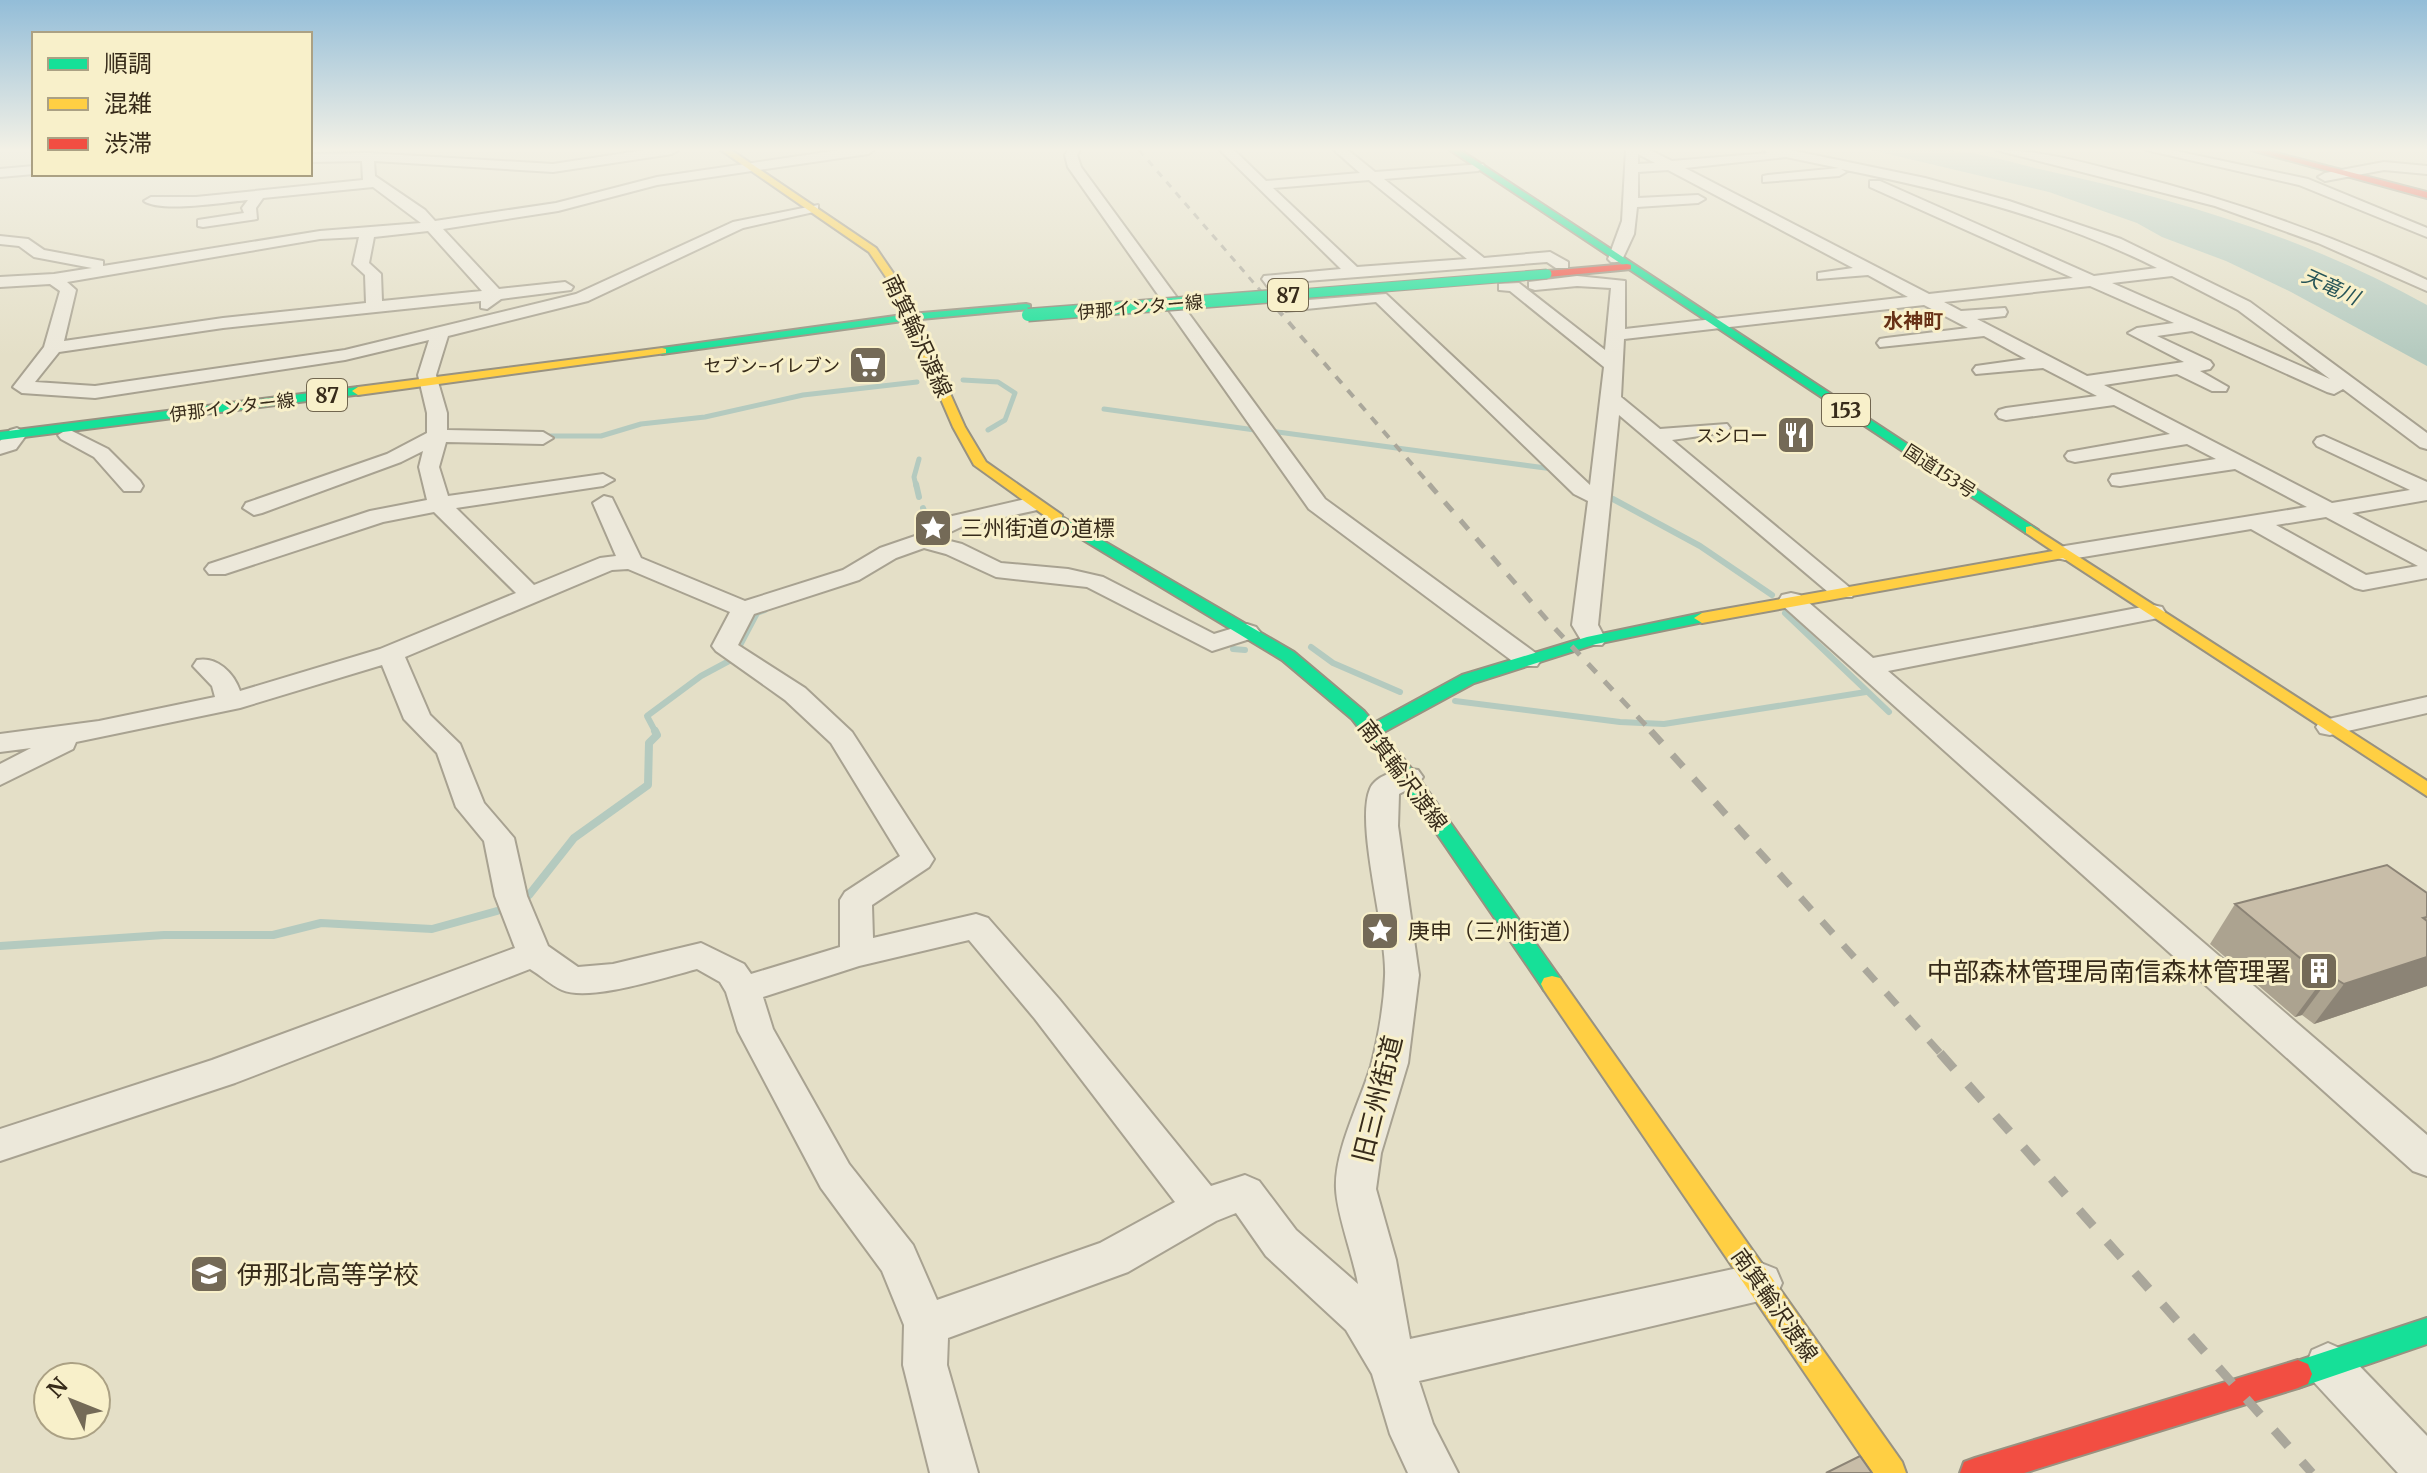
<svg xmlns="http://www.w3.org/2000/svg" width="2427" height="1473" font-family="Merriweather,'Noto Sans JP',serif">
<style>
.water{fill:#b4cabf}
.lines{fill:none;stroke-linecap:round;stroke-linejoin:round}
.stream-far2{stroke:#b4cabf;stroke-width:5}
.stream-far1{stroke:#b4cabf;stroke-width:6}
.stream{stroke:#b4cabf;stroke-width:8}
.street-casing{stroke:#a8a291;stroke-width:4}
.fast-casing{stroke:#989281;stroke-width:4}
.slow-casing{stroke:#989281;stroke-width:4}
.jam-casing{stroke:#989281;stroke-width:4}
.street{fill:#ece8da;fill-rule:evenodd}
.fast{fill:#16e098;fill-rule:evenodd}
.slow{fill:#ffcf43;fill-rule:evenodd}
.jam{fill:#f24e42;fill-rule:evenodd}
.rail-far4{stroke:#aaa79b;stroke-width:3;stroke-dasharray:7 7;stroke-linecap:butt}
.rail-far3{stroke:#aaa79b;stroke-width:4;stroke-dasharray:9 9;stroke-linecap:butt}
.rail-far2{stroke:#aaa79b;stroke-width:5;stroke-dasharray:12 12;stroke-linecap:butt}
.rail-far1{stroke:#aaa79b;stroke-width:7;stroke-dasharray:16 16;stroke-linecap:butt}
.rail{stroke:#aaa79b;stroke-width:9;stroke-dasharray:21 21;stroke-linecap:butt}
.fast-bridge-far1-casing{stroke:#8e8878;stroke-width:11;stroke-linecap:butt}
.fast-bridge-casing{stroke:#8e8878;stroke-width:15;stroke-linecap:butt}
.fast-bridge-far1{stroke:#16e098;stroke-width:9}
.fast-bridge{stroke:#16e098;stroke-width:12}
.wall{fill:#aca390}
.shaded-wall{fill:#8c8476}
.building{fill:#c8bda8;stroke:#8c8476;stroke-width:2}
.labels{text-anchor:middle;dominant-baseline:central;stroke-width:6;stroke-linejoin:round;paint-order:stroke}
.far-street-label{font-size:18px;fill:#372b1a;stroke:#f8f0ca}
.far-poi-label{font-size:18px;fill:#372b1a;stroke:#f8f0ca;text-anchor:end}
.far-water-label{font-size:20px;font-style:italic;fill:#275558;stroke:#f8f0ca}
.shield{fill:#f8f0ca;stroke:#71664f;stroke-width:2}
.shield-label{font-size:20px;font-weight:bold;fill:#372b1a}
.far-neighbourhood-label{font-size:20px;font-weight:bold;fill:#673116;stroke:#f8f0ca}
.street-label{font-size:22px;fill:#372b1a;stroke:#f8f0ca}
.poi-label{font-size:22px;fill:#372b1a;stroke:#f8f0ca;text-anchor:start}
.near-poi-label{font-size:26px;fill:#372b1a;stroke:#f8f0ca;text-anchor:end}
.near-street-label{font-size:26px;fill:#372b1a;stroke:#f8f0ca}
</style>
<rect width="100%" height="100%" fill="#e4dfc7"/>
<!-- water -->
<path class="water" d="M 1871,150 C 1899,150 1928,147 1956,151 C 1984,154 2012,162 2039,169 C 2176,199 2303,236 2427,305 L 2427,366 L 2291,292 L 2226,261 L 2162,237 L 2137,223 L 2049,192 Z"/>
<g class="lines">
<!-- stream-far2 -->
<g class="stream-far2">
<path d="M 963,380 L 998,382 L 1015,393 L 1005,420 L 988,430"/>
<path d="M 1104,409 L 1255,430"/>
<path d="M 1270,431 L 1553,469"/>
<path d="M 542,436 L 601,436 L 641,424 L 705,417 L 803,395 L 917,382"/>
<path d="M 916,486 L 914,477 L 919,459"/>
</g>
<!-- stream-far1 -->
<g class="stream-far1">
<path d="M 916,484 L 919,497"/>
<path d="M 1613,499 L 1700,546 L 1772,595"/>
<path d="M 923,508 L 929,526"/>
<path d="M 1785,613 L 1889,712"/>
<path d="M 1311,647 L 1333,663 L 1400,692"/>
<path d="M 738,649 L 757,613 L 765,610"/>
<path d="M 1233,649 L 1245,650"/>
<path d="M 1455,701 L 1620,722 L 1664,724 L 1866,692"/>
<path d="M 656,733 L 647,716 L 701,676 L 729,661"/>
</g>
<!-- stream -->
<g class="stream">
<path d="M 529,895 L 574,838 L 648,785 L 649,743 L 657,735 L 655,731"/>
<path d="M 0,946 L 164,935 L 273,935 L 321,923 L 432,929 L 497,911"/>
</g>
<defs>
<g id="street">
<path d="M 645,150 L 678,150 L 672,154 L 553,172 L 374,161 L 375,176 L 425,210 L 435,221 L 556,203 L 657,177 L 840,150 L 874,150 L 868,154 L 657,185 L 558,211 L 443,229 L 499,289 L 565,282 L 573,287 L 571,290 L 501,299 L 487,309 L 481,308 L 481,301 L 223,328 L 59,352 L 35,382 L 95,386 L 345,350 L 576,294 L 733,222 L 818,205 L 818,211 L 743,228 L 588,301 L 448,336 L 436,375 L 447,413 L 447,430 L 543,432 L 553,438 L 543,444 L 446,442 L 439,467 L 448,496 L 603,474 L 614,480 L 603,486 L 456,508 L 534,585 L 600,558 L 616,556 L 593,503 L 604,496 L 612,498 L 641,558 L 745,601 L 843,570 L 880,548 L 915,536 L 921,529 L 948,517 L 1034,497 L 1045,504 L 1042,509 L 963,526 L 938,538 L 962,544 L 1001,563 L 1068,569 L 1103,577 L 1214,634 L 1247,624 L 1256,627 L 1260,632 L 1256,637 L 1212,651 L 1087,587 L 996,577 L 946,554 L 924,548 L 896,558 L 859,580 L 754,614 L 738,645 L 805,688 L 852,732 L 934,859 L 929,867 L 872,905 L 873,938 L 976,914 L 988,918 L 1059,999 L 1211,1186 L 1245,1175 L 1259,1181 L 1296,1230 L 1358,1284 C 1353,1255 1337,1215 1336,1189 C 1334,1152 1360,1102 1371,1066 C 1378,1039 1384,1004 1385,976 C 1387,931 1355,825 1370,789 C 1376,774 1405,767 1418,770 L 1423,777 L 1418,784 L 1399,794 L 1398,826 L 1419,975 L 1408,1063 L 1381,1153 L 1376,1189 L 1396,1260 L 1410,1339 L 1761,1263 L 1776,1269 L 1782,1283 L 1776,1297 L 1419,1381 L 1433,1424 L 1458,1473 L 1408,1473 L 1390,1434 L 1372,1374 L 1346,1330 L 1266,1256 L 1236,1213 L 1216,1221 L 1128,1272 L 948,1338 L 947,1365 L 978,1473 L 930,1473 L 903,1365 L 904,1325 L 882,1271 L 821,1188 L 738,1031 L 726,992 L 720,982 L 697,969 C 666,977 590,1002 562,990 C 551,985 540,975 530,969 L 235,1083 L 0,1161 L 0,1129 L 212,1060 L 515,948 L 495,896 L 484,841 L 456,807 L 437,753 L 404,719 L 382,665 L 240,708 L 76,742 L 73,749 L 0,785 L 0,764 L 31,748 L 0,752 L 0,734 L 99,721 L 215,697 L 212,686 L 193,666 L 197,660 C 217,656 234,673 240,691 L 380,649 L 516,593 L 434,512 L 383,522 L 225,574 L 209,574 L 205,569 L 209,564 L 370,511 L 427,500 L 419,467 L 423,451 L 401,462 L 262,513 L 254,515 L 243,508 L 246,503 L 387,454 L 427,433 L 427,413 L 418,375 L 429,340 L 345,360 L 95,398 L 22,393 L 13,387 L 44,347 L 60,291 L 50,284 L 0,287 L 0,277 L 54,274 L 92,268 L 34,257 L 19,246 L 0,244 L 0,236 L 28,239 L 44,250 L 103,261 L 103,266 L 320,231 L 421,223 L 373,187 L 263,198 L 256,208 L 257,219 L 203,227 L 198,226 L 198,220 L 244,213 L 242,208 L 248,200 C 225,202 161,213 144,201 L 151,197 L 196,197 L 363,180 L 362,161 L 310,162 L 310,154 L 368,153 L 553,164 ZM 428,231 L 482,291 L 382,301 L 381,274 L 369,263 L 374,237 ZM 359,237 L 353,264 L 365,275 L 366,303 L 223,318 L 64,341 L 76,290 L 67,282 L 320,239 ZM 628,569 L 730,612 L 712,646 L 716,651 L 785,700 L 831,743 L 900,856 L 845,892 L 840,900 L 840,947 L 751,974 L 744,964 L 701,943 L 613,964 L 578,967 L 548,946 L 527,896 L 514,838 L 484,803 L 460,744 L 430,715 L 405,657 L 612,570 ZM 969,940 L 1035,1019 L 1175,1202 L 1100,1243 L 937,1300 L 913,1245 L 849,1164 L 773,1029 L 763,997 L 859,966 Z"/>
<path d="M 1068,150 L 1080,150 L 1077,155 L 1081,167 L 1325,499 L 1537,654 L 1541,660 L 1537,666 L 1519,666 L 1309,509 L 1068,167 L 1065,155 Z"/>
<path d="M 1220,150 L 1234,150 L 1266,181 L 1360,173 L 1334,150 L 1348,150 L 1375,172 L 1483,164 L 1485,167 L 1478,171 L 1384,179 L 1484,258 L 1550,252 L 1568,262 L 1568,268 L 1556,268 L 1547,262 L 1281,283 L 1296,301 L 1386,294 L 1590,485 L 1604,367 L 1510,291 L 1499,290 L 1499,284 L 1519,283 L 1605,350 L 1611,288 L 1577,286 L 1535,290 L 1529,288 L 1529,282 L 1577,276 L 1625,281 L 1625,329 L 1908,297 L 1868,275 L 1818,279 L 1818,273 L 1853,268 L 1668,170 L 1638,172 L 1638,198 L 1698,195 L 1705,199 L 1698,203 L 1637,207 L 1634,234 L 1621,262 L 1611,262 L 1608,259 L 1622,221 L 1626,150 L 1650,150 L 1672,161 L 1768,153 L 1764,150 L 1790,150 L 1925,178 L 2009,201 L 2121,239 L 2250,302 L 2427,433 L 2427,449 L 2420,447 L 2343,389 L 2334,394 L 2327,392 L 2192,331 L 2157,336 L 2210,361 L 2213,365 L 2210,369 L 2200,371 L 2228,387 L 2226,391 L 2212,391 L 2177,374 L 2104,385 L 2332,503 L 2410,490 L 2317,446 L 2314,442 L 2317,438 L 2324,436 L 2427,482 L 2427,500 L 2352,513 L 2427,552 L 2427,578 L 2363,590 L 2355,588 L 2251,529 L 2065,560 L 2057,558 L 2053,553 L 2057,548 L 2065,546 L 2307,507 L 2235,469 L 2120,486 L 2112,485 L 2109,480 L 2112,475 L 2120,474 L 2216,459 L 2187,444 L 2075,462 L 2068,460 L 2065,456 L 2068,452 L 2170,434 L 2114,405 L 2006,420 L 1999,418 L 1996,414 L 1999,410 L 2006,408 L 2097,396 L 2043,368 L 1976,374 L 1973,370 L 1976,366 L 2026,359 L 1984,336 L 1880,347 L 1877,343 L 1880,339 L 1886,338 L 1968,328 L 1924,305 L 1624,339 L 1621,397 L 1660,429 L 1727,424 L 1730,428 L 1727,432 L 1672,440 L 1855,592 L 1852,597 L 1834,597 L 1619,415 L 1598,625 L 1606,640 L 1602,645 L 1584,645 L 1572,625 L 1588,501 L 1574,494 L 1376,302 L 1286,311 L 1262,279 L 1264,276 L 1341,269 ZM 1638,154 L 1655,163 L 1638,164 ZM 1786,157 L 1839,168 L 1768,175 L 1763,176 L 1763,182 L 1839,176 L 1846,172 L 1841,169 C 1949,191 2058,218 2157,268 L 2094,276 L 1880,181 L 1870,181 L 1870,187 L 2073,278 L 1929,294 L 1685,168 ZM 1369,180 L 1467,259 L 1357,267 L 1273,188 ZM 2172,276 L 2238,310 L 2330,379 L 2112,283 ZM 2090,286 L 2174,323 L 2137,328 L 2128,333 L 2184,362 L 2087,376 L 1977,319 L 2005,316 L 2007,312 L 2005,308 L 1961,311 L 1944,302 ZM 2326,517 L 2418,566 L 2366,575 L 2276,525 Z"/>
<path d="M 1996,150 C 2040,150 2085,163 2128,174 C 2231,200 2330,234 2427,280 L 2427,291 L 2318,243 L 2215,206 Z"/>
<path d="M 2146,150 L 2171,150 L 2308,179 L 2427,228 L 2427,237 L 2299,185 Z"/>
<path d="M 2384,162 L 2427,166 L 2427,174 L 2384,170 L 2325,181 L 2318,177 L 2325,173 Z"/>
<path d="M 34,166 L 34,174 L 0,177 L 0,169 Z"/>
<path d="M 17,428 L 27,434 L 16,449 L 0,454 L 0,441 L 10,430 Z"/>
<path d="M 68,429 L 108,449 L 140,481 L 143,486 L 140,491 L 124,491 L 94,457 L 61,439 L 58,435 Z"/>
<path d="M 1791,593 L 1800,595 L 1873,658 L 2153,605 L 2162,607 L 2165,612 L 2162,617 L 2153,619 L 1888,671 L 2427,1135 L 2427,1176 L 2413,1171 L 1782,605 L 1779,600 L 1782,595 Z"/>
<path d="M 2427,697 L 2427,713 L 2330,735 L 2320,733 L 2316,727 L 2320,721 Z"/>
<path d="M 2328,1343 L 2344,1350 L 2427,1436 L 2427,1473 L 2398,1473 L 2312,1380 L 2306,1365 L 2312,1350 Z"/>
</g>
<g id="fast">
<path d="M 1450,150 L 1460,150 L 2038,530 L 2036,533 L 2026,533 Z"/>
<path d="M 1026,304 L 1030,305 L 1030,309 L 910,320 L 662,354 L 656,351 L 662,348 L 910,314 Z"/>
<path d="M 358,387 L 364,391 L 362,394 L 0,440 L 0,432 Z"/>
<path d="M 1057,514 L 1294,652 L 1364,711 L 1374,723 L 1462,675 L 1587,637 L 1702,613 L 1708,615 L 1710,618 L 1708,621 L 1596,644 L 1474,683 L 1382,733 L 1415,773 L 1560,978 L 1563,984 L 1560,990 L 1552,992 L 1544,990 L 1401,781 L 1352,719 L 1282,660 L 1052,521 L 1052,515 Z"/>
<path d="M 2427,1318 L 2427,1344 L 2298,1388 L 2288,1384 L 2284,1374 L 2288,1364 Z"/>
</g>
<g id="slow">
<path d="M 721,150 L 731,150 L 876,248 L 902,286 L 965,427 L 986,462 L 1062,515 L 1062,521 L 1052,521 L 974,465 L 953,427 L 892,286 L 869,252 Z"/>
<path d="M 662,348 L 666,349 L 666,353 L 358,395 L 352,391 L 358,387 Z"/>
<path d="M 2031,526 L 2427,781 L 2427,796 L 2063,558 L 1702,623 L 1694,618 L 1702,613 L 2053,551 L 2026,533 L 2026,527 Z"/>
<path d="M 1552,976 L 1560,978 L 1902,1462 L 1906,1473 L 1873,1473 L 1544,990 L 1541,984 L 1544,978 Z"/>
</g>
<g id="jam">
<path d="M 2251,150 L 2265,150 L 2427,192 L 2427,198 Z"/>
<path d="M 1627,264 L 1631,265 L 1631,269 L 1547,277 L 1542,274 L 1547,271 Z"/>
<path d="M 2298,1360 L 2308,1364 L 2312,1374 L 2308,1384 L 2298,1388 L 2024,1473 L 1960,1473 L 1964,1462 L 1975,1458 Z"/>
</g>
</defs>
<!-- street casing -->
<use href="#street" class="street-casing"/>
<!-- fast casing -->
<use href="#fast" class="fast-casing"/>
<!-- slow casing -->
<use href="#slow" class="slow-casing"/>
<!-- jam casing -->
<use href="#jam" class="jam-casing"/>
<!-- street -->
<use href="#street" class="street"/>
<!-- fast -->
<use href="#fast" class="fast"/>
<!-- slow -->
<use href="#slow" class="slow"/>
<!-- jam -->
<use href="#jam" class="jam"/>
<!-- rail-far4 -->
<path class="rail-far4" d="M 1139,150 L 1266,297"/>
<!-- rail-far3 -->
<path class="rail-far3" d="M 1265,295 L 1431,486"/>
<!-- rail-far2 -->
<path class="rail-far2" d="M 1429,484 L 1548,621 L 1653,733"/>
<!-- rail-far1 -->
<path class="rail-far1" d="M 1651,731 L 1942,1055"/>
<!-- rail -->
<path class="rail" d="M 1940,1053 L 2312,1473"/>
<defs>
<path id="fast-bridge-far1" d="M 1262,297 L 1547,274"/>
<path id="fast-bridge" d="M 1028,315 L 1287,295"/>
</defs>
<!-- fast-bridge-far1 casing -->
<use href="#fast-bridge-far1" class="fast-bridge-far1-casing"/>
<!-- fast-bridge casing -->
<use href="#fast-bridge" class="fast-bridge-casing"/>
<!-- fast-bridge-far1 -->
<use href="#fast-bridge-far1" class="fast-bridge-far1"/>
<!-- fast-bridge -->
<use href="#fast-bridge" class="fast-bridge"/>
</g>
<!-- wall -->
<path class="wall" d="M 2427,893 L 2427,986 L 2314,1024 L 2302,1015 L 2295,1017 L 2210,944 L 2235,904 Z"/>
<!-- shaded-wall -->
<g class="shaded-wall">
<path d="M 2427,957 L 2427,986 L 2314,1024 L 2344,984 Z"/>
<path d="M 2331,976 L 2302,1015 L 2295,1017 L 2324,978 Z"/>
</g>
<!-- building -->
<g class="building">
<path d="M 2387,865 L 2427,893 L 2427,917 L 2423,918 L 2427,921 L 2427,957 L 2344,984 L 2331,976 L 2324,978 L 2235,904 Z"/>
<path d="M 1860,1456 L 1872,1473 L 1826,1473 Z"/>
</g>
<!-- sky -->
<linearGradient id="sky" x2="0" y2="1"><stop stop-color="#93bdd8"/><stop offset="0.42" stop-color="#f3f1e6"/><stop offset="1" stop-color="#f3f1e6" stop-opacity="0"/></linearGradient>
<rect width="2427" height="356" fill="url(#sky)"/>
<!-- icons -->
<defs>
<symbol id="supermarket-square" viewBox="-11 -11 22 22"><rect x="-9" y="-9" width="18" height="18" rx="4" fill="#746a57" stroke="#f8f0ca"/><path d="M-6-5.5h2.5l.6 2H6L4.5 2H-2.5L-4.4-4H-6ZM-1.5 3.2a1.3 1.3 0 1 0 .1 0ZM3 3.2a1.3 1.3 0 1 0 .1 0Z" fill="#fff"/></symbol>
<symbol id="restaurant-square" viewBox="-11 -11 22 22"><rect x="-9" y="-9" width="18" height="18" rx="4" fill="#746a57" stroke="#f8f0ca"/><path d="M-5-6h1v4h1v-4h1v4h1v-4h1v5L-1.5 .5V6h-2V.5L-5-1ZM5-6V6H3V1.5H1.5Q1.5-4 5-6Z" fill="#fff"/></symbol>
<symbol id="sight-square" viewBox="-11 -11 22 22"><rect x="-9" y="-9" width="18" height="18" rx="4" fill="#746a57" stroke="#f8f0ca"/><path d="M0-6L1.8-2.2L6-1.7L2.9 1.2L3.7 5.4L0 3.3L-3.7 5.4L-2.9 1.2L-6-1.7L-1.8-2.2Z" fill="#fff"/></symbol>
<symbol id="building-square" viewBox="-11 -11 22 22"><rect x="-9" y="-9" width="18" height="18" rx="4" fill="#746a57" stroke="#f8f0ca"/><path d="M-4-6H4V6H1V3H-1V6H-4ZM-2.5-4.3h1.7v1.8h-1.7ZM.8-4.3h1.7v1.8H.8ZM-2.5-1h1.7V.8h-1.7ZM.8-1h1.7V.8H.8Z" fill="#fff"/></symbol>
<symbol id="school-square" viewBox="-11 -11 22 22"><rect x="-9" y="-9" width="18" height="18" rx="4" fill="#746a57" stroke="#f8f0ca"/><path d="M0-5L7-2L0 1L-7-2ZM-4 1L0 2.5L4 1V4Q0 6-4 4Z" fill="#fff"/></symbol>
</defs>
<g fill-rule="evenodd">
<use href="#supermarket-square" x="846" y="343" width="44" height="44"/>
<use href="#restaurant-square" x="1774" y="413" width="44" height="44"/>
<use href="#sight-square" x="911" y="506" width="44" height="44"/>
<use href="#sight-square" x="1358" y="909" width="44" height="44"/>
<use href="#building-square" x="2297" y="949" width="44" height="44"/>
<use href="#school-square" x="187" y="1252" width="44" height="44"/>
</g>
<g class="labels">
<!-- far-street labels -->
<g class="far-street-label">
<text transform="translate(1140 307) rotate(-5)">伊那インター線</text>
<text transform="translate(232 407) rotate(-7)">伊那インター線</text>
<text transform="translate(1940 471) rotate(33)">国道153号</text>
</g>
<!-- far-poi labels -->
<g class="far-poi-label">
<text x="840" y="365">セブン-イレブン</text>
<text x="1768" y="435">スシロー</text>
</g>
<!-- far-water labels -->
<g class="far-water-label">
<text transform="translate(2331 286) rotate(24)">天竜川</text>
</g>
<!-- shield labels -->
<g class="shield">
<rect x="1268" y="279" width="40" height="32" rx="6"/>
<rect x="307" y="379" width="40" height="32" rx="6"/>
<rect x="1822" y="394" width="48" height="32" rx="6"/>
</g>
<g class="shield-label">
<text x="1288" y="295">87</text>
<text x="327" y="395">87</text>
<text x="1846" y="410">153</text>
</g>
<!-- far-neighbourhood labels -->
<g class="far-neighbourhood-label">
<text x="1913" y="320">水神町</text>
</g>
<!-- street labels -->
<g class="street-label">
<text transform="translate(918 336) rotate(65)">南箕輪沢渡線</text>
<text transform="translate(1403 775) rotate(53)">南箕輪沢渡線</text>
<text transform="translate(1775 1305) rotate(55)">南箕輪沢渡線</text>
</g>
<!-- poi labels -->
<g class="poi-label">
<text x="961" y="528">三州街道の道標</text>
<text x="1408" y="931">庚申（三州街道）</text>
</g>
<!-- near-poi labels -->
<g class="near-poi-label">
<text x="2291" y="971">中部森林管理局南信森林管理署</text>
<text x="237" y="1274" text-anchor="start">伊那北高等学校</text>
</g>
<!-- near-street labels -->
<g class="near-street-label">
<text transform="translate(1377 1099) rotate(-76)">旧三州街道</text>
</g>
</g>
<!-- legend -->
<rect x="32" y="32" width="280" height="144" fill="#f8f0ca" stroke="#aba184" stroke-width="2"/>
<rect x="48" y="58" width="40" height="12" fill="#16e098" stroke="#aba184" stroke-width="2"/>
<text x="104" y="72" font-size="24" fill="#372b1a">順調</text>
<rect x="48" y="98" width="40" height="12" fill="#ffcf43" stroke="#aba184" stroke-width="2"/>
<text x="104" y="112" font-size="24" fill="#372b1a">混雑</text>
<rect x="48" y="138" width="40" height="12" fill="#f24e42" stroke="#aba184" stroke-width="2"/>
<text x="104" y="152" font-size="24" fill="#372b1a">渋滞</text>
<!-- north arrow -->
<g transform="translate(72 1401) rotate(313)"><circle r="38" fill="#f8f0ca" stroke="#aba184" stroke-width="2"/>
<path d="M0-6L14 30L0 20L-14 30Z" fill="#746a57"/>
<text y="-12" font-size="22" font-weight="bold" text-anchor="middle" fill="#372b1a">N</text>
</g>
</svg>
